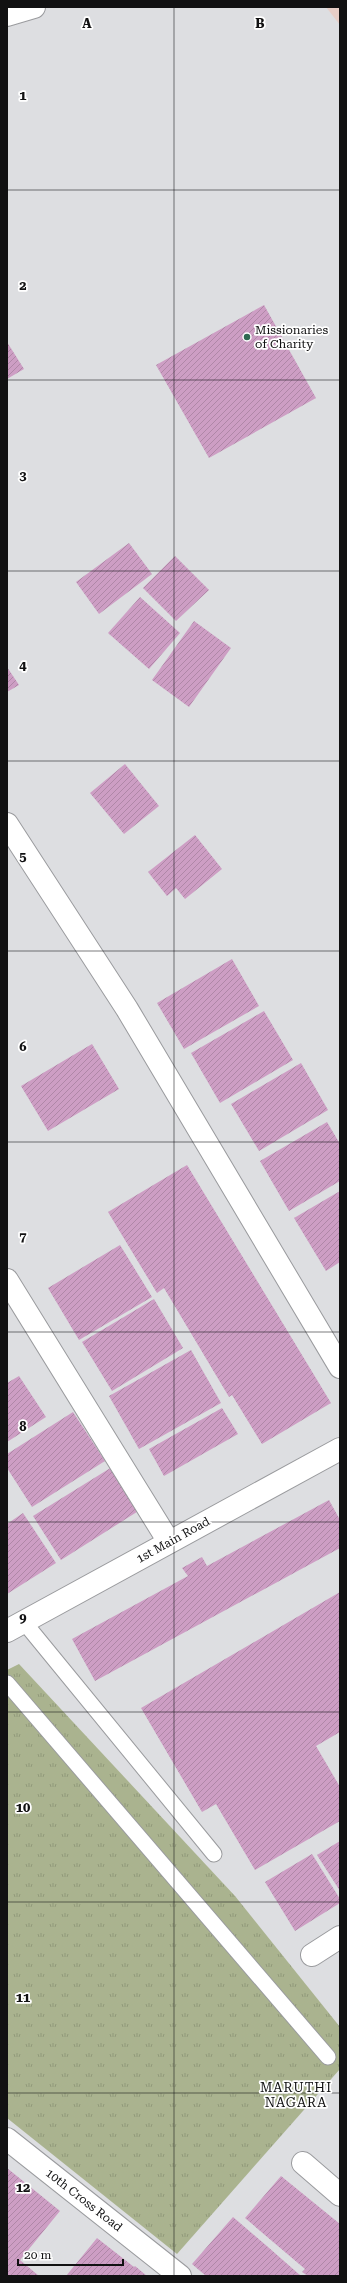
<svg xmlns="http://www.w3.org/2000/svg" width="347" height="2283" font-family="'Roboto Serif',serif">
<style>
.commercial{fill:#e7cec7}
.grass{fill:url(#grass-tufts)}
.building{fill:url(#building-hatch)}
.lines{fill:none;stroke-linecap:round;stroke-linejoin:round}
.service-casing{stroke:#9a9b9e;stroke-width:17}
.minor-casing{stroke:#9a9b9e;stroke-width:24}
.secondary-casing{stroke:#9a9b9e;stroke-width:24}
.service{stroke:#fff;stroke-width:15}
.minor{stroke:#fff;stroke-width:22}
.secondary{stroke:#fff;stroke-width:22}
.grid{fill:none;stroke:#111112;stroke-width:1;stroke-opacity:0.55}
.poi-dot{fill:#306952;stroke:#fff;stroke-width:1.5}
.labels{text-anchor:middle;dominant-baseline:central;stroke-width:3.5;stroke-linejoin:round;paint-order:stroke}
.poi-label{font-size:12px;fill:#111112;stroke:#fff;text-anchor:start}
.street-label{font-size:12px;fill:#111112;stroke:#fff}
.neighbourhood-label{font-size:13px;letter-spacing:1px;fill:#111112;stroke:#fff}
.grid-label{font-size:13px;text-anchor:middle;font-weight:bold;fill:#111112;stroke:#fff;stroke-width:3.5;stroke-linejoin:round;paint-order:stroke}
</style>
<defs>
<pattern id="grass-tufts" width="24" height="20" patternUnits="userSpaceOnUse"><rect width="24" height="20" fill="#aab38f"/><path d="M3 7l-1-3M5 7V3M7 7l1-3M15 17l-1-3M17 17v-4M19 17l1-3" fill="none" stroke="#91997a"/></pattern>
<pattern id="building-hatch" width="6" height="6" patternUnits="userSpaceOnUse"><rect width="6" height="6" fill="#cd9ec4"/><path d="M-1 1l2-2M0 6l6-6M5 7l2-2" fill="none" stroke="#af87a7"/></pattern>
</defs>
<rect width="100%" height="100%" fill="#dddee1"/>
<!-- commercial -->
<path class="commercial" d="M 326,7 L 340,7 L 340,25 Z"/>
<!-- grass -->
<path class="grass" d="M 19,1664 L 235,1896 L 340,2027 L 340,2069 L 177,2254 L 7,2118 L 7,1670 Z"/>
<!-- building -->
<g class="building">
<path d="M 264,305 L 316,398 L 209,458 L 156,365 Z"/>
<path d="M 7,342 L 24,369 L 7,379 Z"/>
<path d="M 129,543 L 152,574 L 99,614 L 76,582 Z"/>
<path d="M 175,556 L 209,590 L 176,621 L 143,588 Z"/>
<path d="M 140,597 L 180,633 L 149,669 L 108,633 Z"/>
<path d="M 194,621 L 231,648 L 189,707 L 152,680 Z"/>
<path d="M 7,667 L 19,685 L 7,692 Z"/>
<path d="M 125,764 L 159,806 L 124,834 L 90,793 Z"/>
<path d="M 195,835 L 222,869 L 185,899 L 176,888 L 167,896 L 148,872 Z"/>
<path d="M 232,959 L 259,1006 L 184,1049 L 157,1003 Z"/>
<path d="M 264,1011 L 293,1060 L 220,1103 L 191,1053 Z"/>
<path d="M 92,1044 L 119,1089 L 48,1131 L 21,1086 Z"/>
<path d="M 301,1063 L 328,1110 L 259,1151 L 231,1104 Z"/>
<path d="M 327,1122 L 340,1144 L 340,1181 L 289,1211 L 260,1161 Z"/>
<path d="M 187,1165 L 331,1403 L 262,1444 L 232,1395 L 229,1397 L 164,1288 L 157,1293 L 108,1212 Z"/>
<path d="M 340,1191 L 340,1262 L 326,1271 L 294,1218 Z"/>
<path d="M 120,1245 L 152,1297 L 79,1340 L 48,1288 Z"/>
<path d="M 154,1299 L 183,1348 L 112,1391 L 82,1342 Z"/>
<path d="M 191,1350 L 221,1403 L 139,1449 L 109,1396 Z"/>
<path d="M 19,1376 L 46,1417 L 7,1442 L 7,1383 Z"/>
<path d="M 222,1408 L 238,1434 L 164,1476 L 149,1449 Z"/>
<path d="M 73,1412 L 105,1461 L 32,1507 L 7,1468 L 7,1454 Z"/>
<path d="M 112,1467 L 140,1510 L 61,1560 L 33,1516 Z"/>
<path d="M 329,1500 L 340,1520 L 340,1548 L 95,1681 L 72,1639 L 188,1576 L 182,1568 L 202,1557 L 207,1566 Z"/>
<path d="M 23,1513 L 56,1563 L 7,1594 L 7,1524 Z"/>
<path d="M 340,1592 L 340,1732 L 316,1746 L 340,1787 L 340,1821 L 255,1870 L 216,1804 L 202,1812 L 141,1708 Z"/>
<path d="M 340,1841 L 340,1891 L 317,1855 Z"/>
<path d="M 312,1854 L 340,1899 L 340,1903 L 295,1931 L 265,1882 Z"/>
<path d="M 7,2168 L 60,2211 L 20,2260 L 39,2276 L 7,2276 Z"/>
<path d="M 281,2176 L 340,2224 L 340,2276 L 308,2276 L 302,2272 L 305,2269 L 245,2218 Z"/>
<path d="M 233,2217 L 268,2247 L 301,2276 L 206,2276 L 192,2264 Z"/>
<path d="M 97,2238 L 134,2267 L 135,2266 L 147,2276 L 66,2276 Z"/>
</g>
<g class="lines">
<defs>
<g id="service">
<path d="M 24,1622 L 214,1854"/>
<path d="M 7,1683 L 328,2057"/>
</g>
<g id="minor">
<path d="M 7,824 L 127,1009 L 340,1367"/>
<path d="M 7,1280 L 169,1542"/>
<path d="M 7,1631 L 340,1449"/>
<path d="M 312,1955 L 340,1937"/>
<path d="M 7,2139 L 180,2276"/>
<path d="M 303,2163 L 340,2195"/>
</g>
<path id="secondary" d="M 7,15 L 34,7"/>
</defs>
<!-- service casing -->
<use href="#service" class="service-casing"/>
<!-- minor casing -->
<use href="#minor" class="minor-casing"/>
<!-- secondary casing -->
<use href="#secondary" class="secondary-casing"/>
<!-- service -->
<use href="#service" class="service"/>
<!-- minor -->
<use href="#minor" class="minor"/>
<!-- secondary -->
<use href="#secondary" class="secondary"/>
</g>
<!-- grid -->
<path class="grid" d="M 174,7 L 174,2276M 7,190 L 340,190M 7,380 L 340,380M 7,571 L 340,571M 7,761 L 340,761M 7,951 L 340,951M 7,1142 L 340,1142M 7,1332 L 340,1332M 7,1522 L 340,1522M 7,1712 L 340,1712M 7,1902 L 340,1902M 7,2093 L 340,2093"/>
<!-- markers -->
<circle class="poi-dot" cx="247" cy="337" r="4"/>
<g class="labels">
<!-- poi labels -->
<g class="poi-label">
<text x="255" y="330">Missionaries<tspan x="255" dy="14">of Charity</tspan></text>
</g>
<!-- street labels -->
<g class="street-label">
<text transform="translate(173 1540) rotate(-29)">1st Main Road</text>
<text transform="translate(84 2200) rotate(38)">10th Cross Road</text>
</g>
<!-- neighbourhood labels -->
<g class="neighbourhood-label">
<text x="296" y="2087">MARUTHI<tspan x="296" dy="15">NAGARA</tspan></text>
</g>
</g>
<g class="grid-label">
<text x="87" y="28">A</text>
<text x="260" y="28">B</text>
<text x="23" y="100">1</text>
<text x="23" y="290">2</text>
<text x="23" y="480">3</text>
<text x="23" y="670">4</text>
<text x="23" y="861">5</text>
<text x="23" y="1051">6</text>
<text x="23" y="1241">7</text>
<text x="23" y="1431">8</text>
<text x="23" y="1622">9</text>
<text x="23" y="1812">10</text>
<text x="23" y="2002">11</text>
<text x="23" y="2192">12</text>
</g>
<!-- border -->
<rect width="347" height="2283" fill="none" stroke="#111112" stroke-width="16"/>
<!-- scale -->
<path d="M18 2259v6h105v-6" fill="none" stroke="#111112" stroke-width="2"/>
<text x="24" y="2259" font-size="12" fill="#111112" stroke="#ffffff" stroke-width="3" paint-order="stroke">20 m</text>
</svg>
